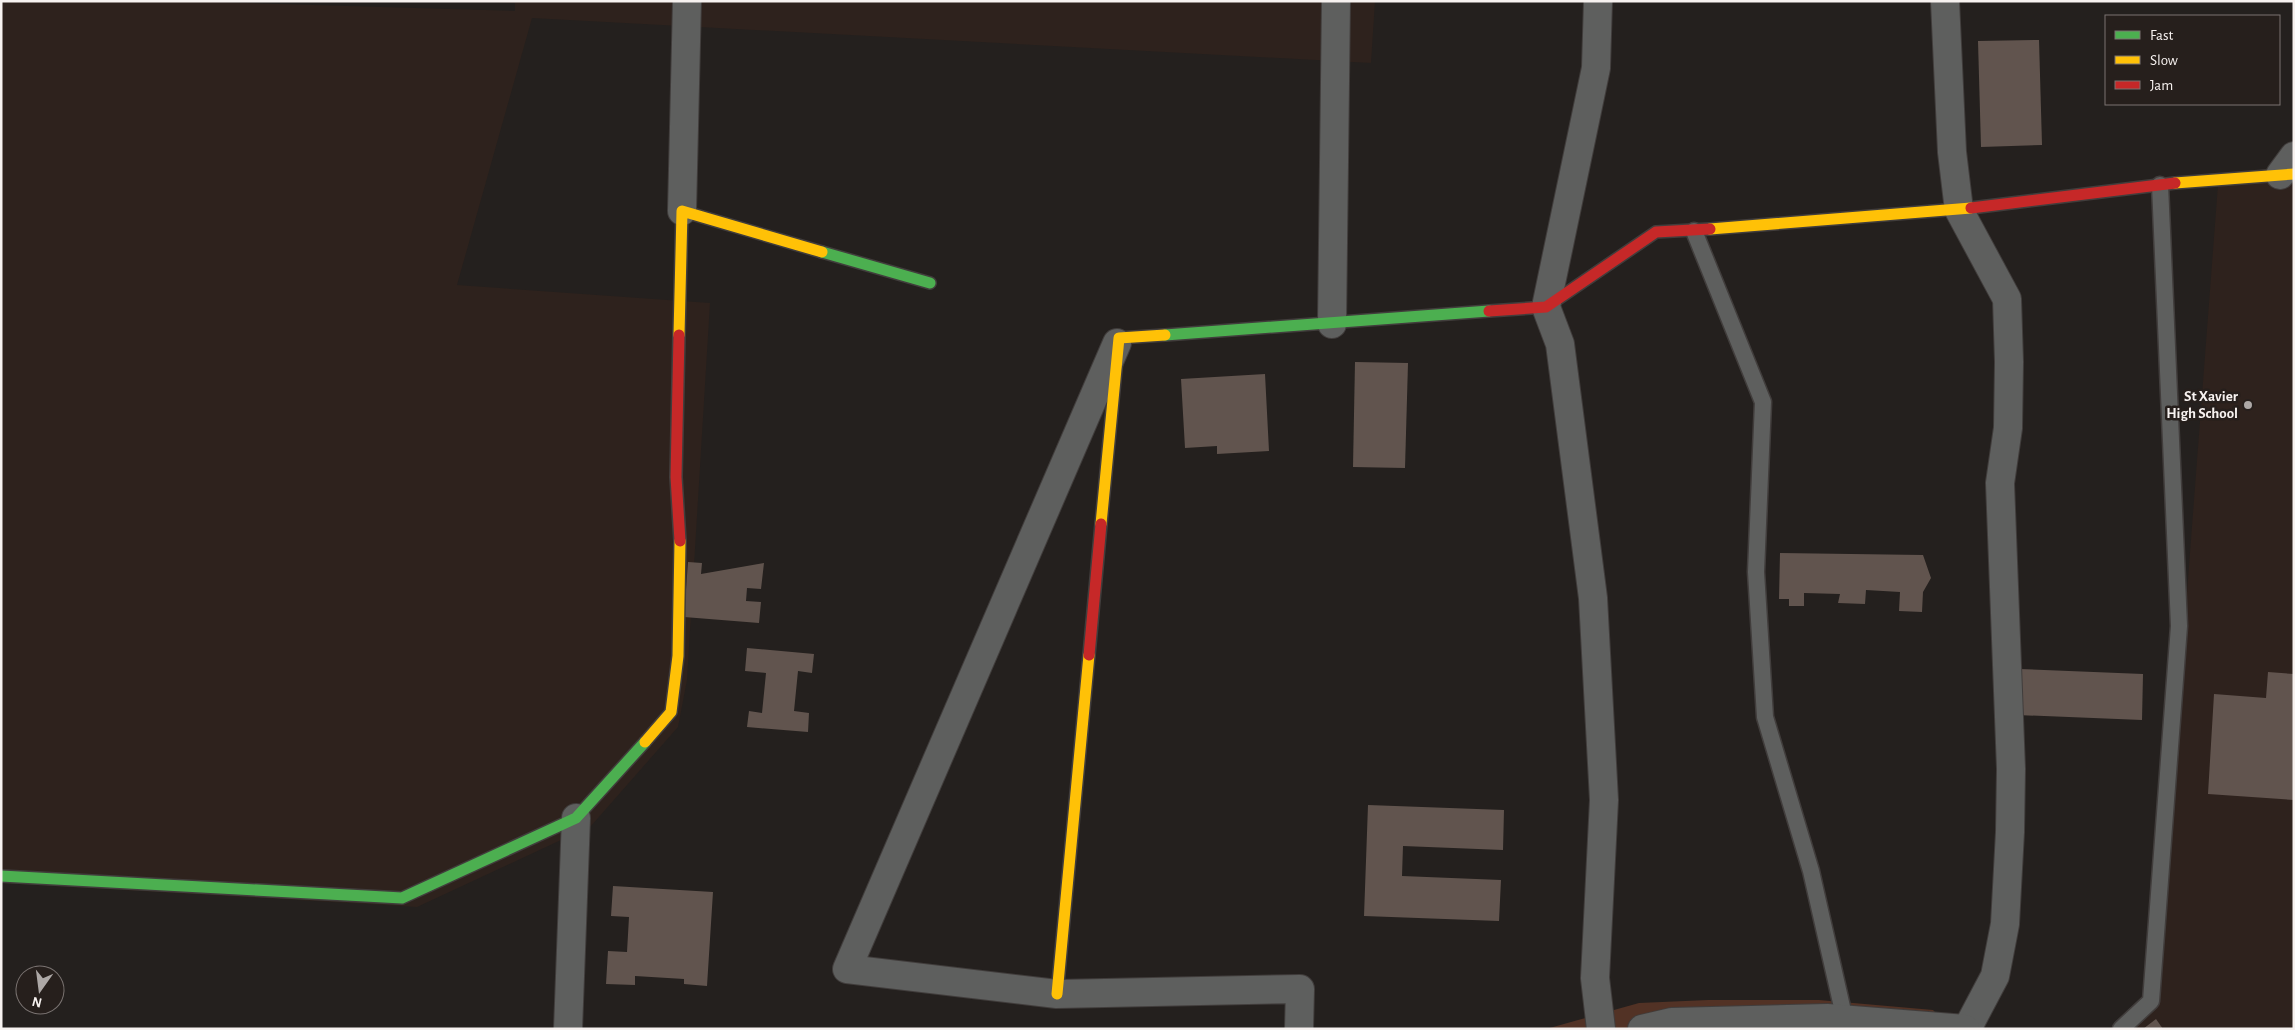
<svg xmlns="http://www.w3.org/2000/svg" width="2295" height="1030" font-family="'Alegreya Sans',sans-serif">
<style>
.built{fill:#2e221d}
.green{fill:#523225}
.building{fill:#61544e}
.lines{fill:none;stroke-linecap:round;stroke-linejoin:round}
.lane-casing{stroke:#413d3c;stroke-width:19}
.street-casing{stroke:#413d3c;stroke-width:30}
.fast-casing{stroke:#413d3c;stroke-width:14}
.slow-casing{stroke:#413d3c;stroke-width:14}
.jam-casing{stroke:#413d3c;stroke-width:14}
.lane{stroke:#5e5f5e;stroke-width:16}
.street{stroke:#5e5f5e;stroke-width:28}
.fast{stroke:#4caf50;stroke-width:11}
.slow{stroke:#ffc107;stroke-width:11}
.jam{stroke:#c62828;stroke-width:11}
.poi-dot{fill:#ada8a6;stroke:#261f1c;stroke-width:2}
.labels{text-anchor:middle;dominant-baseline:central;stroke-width:5;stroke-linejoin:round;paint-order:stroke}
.poi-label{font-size:15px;font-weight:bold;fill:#f7f2f0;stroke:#261f1c;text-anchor:end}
</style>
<rect width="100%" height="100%" fill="#24201e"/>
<!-- built -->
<g class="built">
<path d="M 1,1 L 176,1 L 515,11 L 515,3 L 474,1 L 1375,1 L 1371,63 L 532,18 L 457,285 L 710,303 L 687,680 L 678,727 L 591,826 L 417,907 L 1,883 Z"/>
<path d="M 2294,179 L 2294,1029 L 2125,1029 L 2156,999 L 2218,185 Z"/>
</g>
<!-- green -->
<path class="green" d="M 1708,1000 L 1819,1000 L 1933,1010 L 1950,1029 L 1546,1029 L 1639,1003 Z"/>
<!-- building -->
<g class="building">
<path d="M 2039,40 L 2042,145 L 1981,147 L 1978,41 Z"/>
<path d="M 1355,362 L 1408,363 L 1405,468 L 1353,467 Z"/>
<path d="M 1265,374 L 1269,451 L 1217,454 L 1217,446 L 1185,448 L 1181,379 Z"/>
<path d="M 1780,553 L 1923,555 L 1931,578 L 1923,592 L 1922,612 L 1899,611 L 1900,592 L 1866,590 L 1865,604 L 1838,603 L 1840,594 L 1804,593 L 1804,606 L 1789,606 L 1789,599 L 1779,599 Z"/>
<path d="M 688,562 L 702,563 L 701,574 L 764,563 L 761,589 L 747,588 L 746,601 L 761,602 L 759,623 L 684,617 Z"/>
<path d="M 747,648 L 814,654 L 812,673 L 798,671 L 794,711 L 809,713 L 808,732 L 747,727 L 749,711 L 762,713 L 766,673 L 745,671 Z"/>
<path d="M 2019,669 L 2143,674 L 2142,720 L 2017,715 Z"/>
<path d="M 2268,672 L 2294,674 L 2294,800 L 2208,794 L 2214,694 L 2266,698 Z"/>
<path d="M 1368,805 L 1504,810 L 1503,850 L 1403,846 L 1402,876 L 1501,880 L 1499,921 L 1364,916 Z"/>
<path d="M 613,886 L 713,892 L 707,986 L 684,984 L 684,979 L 635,976 L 635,985 L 606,984 L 608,951 L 627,952 L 629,917 L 611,916 Z"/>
<path d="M 2156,1019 L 2163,1029 L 2143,1029 Z"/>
</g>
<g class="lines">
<defs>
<g id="lane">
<path d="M 1694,231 L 1763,402 L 1756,572 L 1765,717 L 1811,871 L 1845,1020"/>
<path d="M 2121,1029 L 2151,1001 L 2179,626 L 2160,185"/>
</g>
<g id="street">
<path d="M 1598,1 L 1596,68 L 1546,307 L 1560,344 L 1593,598 L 1604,800 L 1595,978 L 1601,1029"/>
<path d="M 1945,1 L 1952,152 L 1959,210 L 2007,299 L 2009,362 L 2008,428 L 2000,483 L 2011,769 L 2010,832 L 2005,924 L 1995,976 L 1967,1029"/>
<path d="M 2280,175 L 2294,156"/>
<path d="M 682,211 L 687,1"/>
<path d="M 1332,324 L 1336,1"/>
<path d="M 1117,343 L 847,969 L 1057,994 L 1300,989 L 1299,1029"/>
<path d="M 568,1029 L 576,818"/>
<path d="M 1642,1029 L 1672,1022 L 1827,1018 L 1965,1029"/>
</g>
<g id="fast">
<path d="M 822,252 L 930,283"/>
<path d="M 1165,335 L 1489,311"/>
<path d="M 1,876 L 402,898 L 576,818 L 645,742"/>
</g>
<g id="slow">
<path d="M 2175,183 L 2294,174"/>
<path d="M 1710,229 L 1971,208"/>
<path d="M 679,335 L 682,211 L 822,252"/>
<path d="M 1101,524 L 1119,338 L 1165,335"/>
<path d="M 645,742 L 671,712 L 678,656 L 680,541"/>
<path d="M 1057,994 L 1089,655"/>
</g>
<g id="jam">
<path d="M 1971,208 L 2175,183"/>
<path d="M 1489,311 L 1546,307 L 1656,232 L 1710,229"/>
<path d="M 679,335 L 676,477 L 680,541"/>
<path d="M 1089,655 L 1101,524"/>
</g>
</defs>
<!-- lane casing -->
<use href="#lane" class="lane-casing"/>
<!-- street casing -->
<use href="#street" class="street-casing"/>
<!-- fast casing -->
<use href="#fast" class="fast-casing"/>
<!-- slow casing -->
<use href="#slow" class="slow-casing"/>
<!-- jam casing -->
<use href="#jam" class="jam-casing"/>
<!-- lane -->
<use href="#lane" class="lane"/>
<!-- street -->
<use href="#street" class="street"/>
<!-- fast -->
<use href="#fast" class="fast"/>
<!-- slow -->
<use href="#slow" class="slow"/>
<!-- jam -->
<use href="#jam" class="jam"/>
</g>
<!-- markers -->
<circle class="poi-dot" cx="2248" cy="405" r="5"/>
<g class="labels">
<!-- poi labels -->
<g class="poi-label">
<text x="2238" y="396">St Xavier<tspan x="2238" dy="17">High School</tspan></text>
</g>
</g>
<!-- border -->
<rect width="2295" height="1030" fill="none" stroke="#f7f2f0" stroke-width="5"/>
<!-- legend -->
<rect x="2105" y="15" width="175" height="90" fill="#261f1c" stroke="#7a7371"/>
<rect x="2115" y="31" width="25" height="8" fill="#4caf50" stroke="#7a7371"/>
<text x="2150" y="40" font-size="15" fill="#f7f2f0">Fast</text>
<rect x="2115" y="56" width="25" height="8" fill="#ffc107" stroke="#7a7371"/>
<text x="2150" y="65" font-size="15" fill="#f7f2f0">Slow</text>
<rect x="2115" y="81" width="25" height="8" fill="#c62828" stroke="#7a7371"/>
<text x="2150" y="90" font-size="15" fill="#f7f2f0">Jam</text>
<!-- north arrow -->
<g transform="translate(40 990) rotate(194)"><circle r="24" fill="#261f1c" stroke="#7a7371"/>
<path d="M0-4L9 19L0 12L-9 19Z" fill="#ada8a6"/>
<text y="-8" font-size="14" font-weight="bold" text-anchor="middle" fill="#f7f2f0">N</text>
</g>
</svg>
